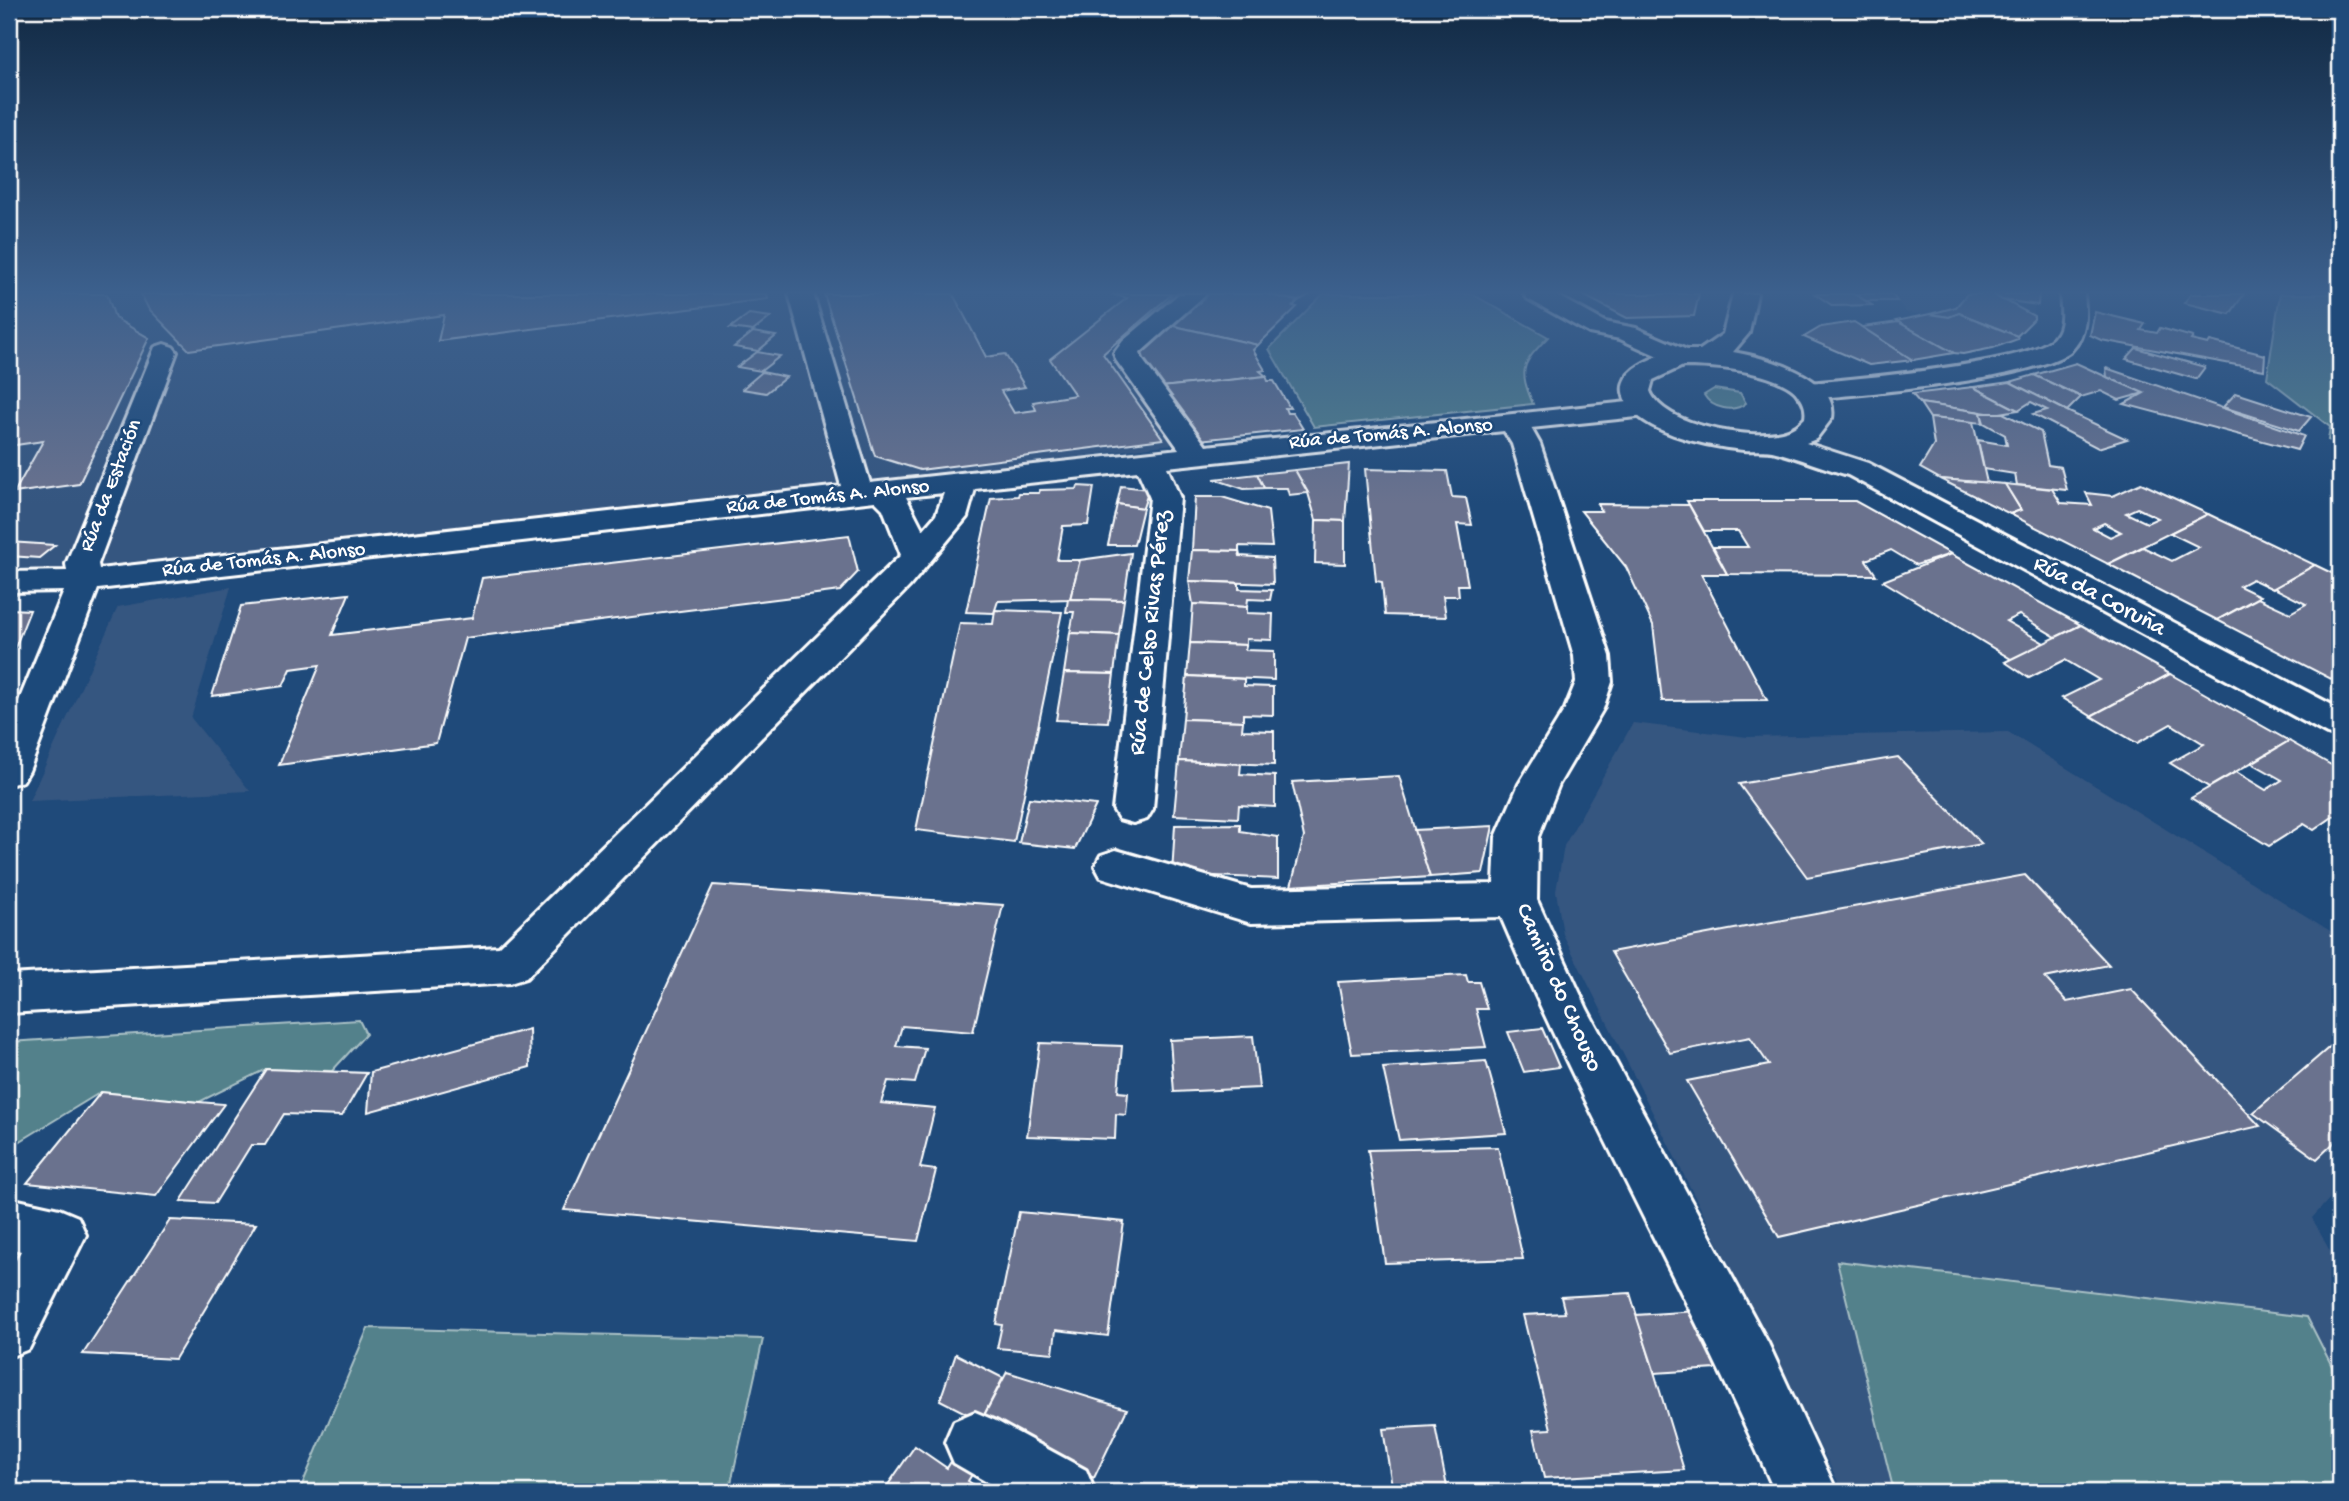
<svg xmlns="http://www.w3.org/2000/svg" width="2349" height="1501" font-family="'Gochi Hand',sans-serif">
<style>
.built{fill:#365680}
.green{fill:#53818b;stroke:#a9c0c5;stroke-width:2}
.building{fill:#6b728e;stroke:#fff;stroke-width:2;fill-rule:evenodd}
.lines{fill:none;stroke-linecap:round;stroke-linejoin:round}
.minor-casing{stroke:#fff;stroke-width:6}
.major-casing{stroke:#fff;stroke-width:6}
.minor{fill:#1f4a7a;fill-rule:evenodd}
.major{fill:#1f4a7a;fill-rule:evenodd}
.labels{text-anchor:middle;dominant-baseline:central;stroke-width:5;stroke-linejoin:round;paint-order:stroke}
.far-street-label{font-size:21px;fill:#fff;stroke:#1f4a7a}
.street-label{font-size:24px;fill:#fff;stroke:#1f4a7a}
</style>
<rect width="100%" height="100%" fill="#1f4a7a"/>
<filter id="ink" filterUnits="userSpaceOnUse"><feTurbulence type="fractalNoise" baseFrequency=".0143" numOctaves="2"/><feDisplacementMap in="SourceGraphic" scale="14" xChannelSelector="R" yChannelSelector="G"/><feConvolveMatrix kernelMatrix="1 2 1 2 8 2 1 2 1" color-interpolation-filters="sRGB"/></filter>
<g filter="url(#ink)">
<!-- built -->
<g class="built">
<path d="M 9,294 L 1179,294 L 1112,353 L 1179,443 L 849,488 L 84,573 L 9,567 Z"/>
<path d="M 1892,294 L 2039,294 L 2038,305 L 2034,304 L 2034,319 L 1907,313 Z"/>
<path d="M 231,587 L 191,718 L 250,791 L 29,801 L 118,607 Z"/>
<path d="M 1633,723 L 1747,737 L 2008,732 L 2340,937 L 2340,1187 L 2312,1218 L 2340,1270 L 2340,1492 L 1843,1492 L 1563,934 L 1556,891 L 1564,846 Z"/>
</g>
<!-- green -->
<g class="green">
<path d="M 1323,294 L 1472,294 L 1548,337 C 1522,364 1518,369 1533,404 L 1314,427 L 1269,349 Z"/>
<path d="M 2280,294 L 2340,294 L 2340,444 L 2328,440 L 2330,427 L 2267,378 Z"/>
<path d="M 1714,389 L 1740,393 L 1746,403 C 1734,413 1712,409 1704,395 Z"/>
<path d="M 359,1020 L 366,1034 L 332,1071 L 266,1069 L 199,1102 L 101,1092 L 9,1148 L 9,1042 Z"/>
<path d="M 1837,1261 L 2307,1317 L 2340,1382 L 2340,1492 L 1894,1492 Z"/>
<path d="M 368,1328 L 763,1339 L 729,1492 L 299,1492 Z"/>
</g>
<!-- building -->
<g class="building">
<path d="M 9,294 L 107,294 L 115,318 L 149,338 L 79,484 L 14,493 L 43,441 L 9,446 Z"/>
<path d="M 141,294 L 767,294 L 768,299 L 438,341 L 444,315 L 189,350 L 148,308 Z"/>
<path d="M 824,294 L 953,294 L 986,357 L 1005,354 L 1025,387 L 1001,391 L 1014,413 L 1036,410 L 1033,402 L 1075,395 L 1050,359 L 1127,298 L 1111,294 L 1172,294 L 1103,354 L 1163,439 L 920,470 L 875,456 Z"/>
<path d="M 1206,294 L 1266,294 L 1298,301 L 1293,306 L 1297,307 L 1258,345 L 1170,325 Z"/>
<path d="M 1266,294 L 1311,294 L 1298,301 Z"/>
<path d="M 1581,294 L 1699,294 L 1694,316 L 1627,318 Z"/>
<path d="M 1815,294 L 1855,294 L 1872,305 L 1833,306 Z"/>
<path d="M 1855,294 L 1892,294 L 1897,301 L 1866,301 Z"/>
<path d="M 1967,294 L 1993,294 L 2034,316 L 2034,319 L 2017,336 L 1959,313 L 1949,317 L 1930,314 L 1956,307 Z"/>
<path d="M 1993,294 L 2039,294 L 2038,305 L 2002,300 Z"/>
<path d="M 2191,294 L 2244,294 L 2230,314 L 2184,303 Z"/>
<path d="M 2095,312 L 2145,324 L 2141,330 L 2157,333 L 2160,328 L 2193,337 L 2191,340 L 2208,344 L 2210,341 L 2265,355 L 2264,370 L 2101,340 L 2090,335 Z"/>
<path d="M 1959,313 L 2017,336 L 2018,339 L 1993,348 L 1963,354 L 1954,353 L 1896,321 L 1930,314 L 1949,317 Z"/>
<path d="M 749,314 L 771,317 L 753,331 L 730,328 Z"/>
<path d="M 1854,322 L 1862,327 L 1913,360 L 1869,365 L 1804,337 L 1821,327 Z"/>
<path d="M 1898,322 L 1907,327 L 1954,353 L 1913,360 L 1862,327 Z"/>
<path d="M 1170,325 L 1258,345 L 1253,350 L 1265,370 L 1260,371 L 1266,376 L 1161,387 L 1142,362 L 1140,352 Z"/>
<path d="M 753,332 L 776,336 L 758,351 L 734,347 Z"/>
<path d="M 2136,348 L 2205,367 L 2196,379 L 2126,359 Z"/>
<path d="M 757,352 L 780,356 L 761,371 L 737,367 Z"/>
<path d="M 2076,363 L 2107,377 L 2144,393 L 2119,400 L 2101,391 L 2081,397 L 2034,375 Z"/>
<path d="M 2106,368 L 2304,436 L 2297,450 L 2124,404 L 2144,393 L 2107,377 Z"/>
<path d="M 762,372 L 786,377 L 766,393 L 742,389 Z"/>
<path d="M 2034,375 L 2081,397 L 2067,411 L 2010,382 Z"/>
<path d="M 1266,376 L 1268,381 L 1274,381 L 1290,408 L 1285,408 L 1287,413 L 1293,413 L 1303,429 L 1199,440 L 1161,387 Z"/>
<path d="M 2010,382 L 2067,411 L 2127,439 L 2098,448 L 2033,414 L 2047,410 L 2031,402 L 2018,410 L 1973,387 Z"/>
<path d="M 1973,387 L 2018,410 L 1994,414 L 1920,403 L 1912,394 Z"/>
<path d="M 2236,393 L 2311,417 L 2299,431 L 2223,407 Z"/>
<path d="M 1920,403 L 1981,412 L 1983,423 L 1930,418 Z"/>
<path d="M 1981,413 L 2003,413 L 2041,432 L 2048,465 L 2061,467 L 2067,490 L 2017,485 L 2015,474 L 1984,469 L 1978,440 L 2007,445 L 2005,435 L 1984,423 Z"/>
<path d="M 1930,418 L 1973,422 L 1987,483 L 1940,479 L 1920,468 L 1934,445 Z"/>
<path d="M 1349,464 L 1345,521 L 1316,520 L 1308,493 L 1295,470 Z"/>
<path d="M 1365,469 L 1447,471 L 1452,497 L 1466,498 L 1472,525 L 1457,524 L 1468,585 L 1458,585 L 1459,596 L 1443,596 L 1446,617 L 1385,615 L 1382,582 L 1376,581 Z"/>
<path d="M 1295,470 L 1308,493 L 1289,495 L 1287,488 L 1264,488 L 1257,474 Z"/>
<path d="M 1257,474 L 1264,488 L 1244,489 L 1214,479 Z"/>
<path d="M 1940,479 L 2005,484 L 2021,510 L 2010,514 Z"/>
<path d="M 2141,483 L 2208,514 L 2108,564 L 2010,514 L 2021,510 L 2005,484 L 2052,489 L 2061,503 L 2092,505 L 2086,493 L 2113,496 ZM 2137,508 L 2158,518 L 2147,523 L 2126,513 ZM 2104,523 L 2121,532 L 2110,537 L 2093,528 Z"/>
<path d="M 1078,486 L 1094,487 L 1088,525 L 1063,526 L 1057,560 L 1080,560 L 1070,599 L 998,601 L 994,613 L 966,612 L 991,498 L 1018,496 L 1019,493 L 1039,493 L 1040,490 L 1077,489 Z"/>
<path d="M 1121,486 L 1149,489 L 1143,508 L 1117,504 Z"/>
<path d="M 1195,497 L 1222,497 L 1268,511 L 1272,547 L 1239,546 L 1239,551 L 1192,550 Z"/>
<path d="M 1687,501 L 1855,501 L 1951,554 L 1916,565 L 1891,550 L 1866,560 L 1876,575 L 1727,574 L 1713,547 L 1748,547 L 1738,531 L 1704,531 Z"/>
<path d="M 1117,504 L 1143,508 L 1134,545 L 1108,545 Z"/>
<path d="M 1598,504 L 1689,505 L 1727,574 L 1701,574 L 1767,700 L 1662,701 L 1653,625 L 1626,567 L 1581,511 L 1601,511 Z"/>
<path d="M 2208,514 L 2315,565 L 2273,589 L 2252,579 L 2239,586 L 2260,596 L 2217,620 L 2108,564 L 2143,547 L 2172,561 L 2199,547 L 2170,533 Z"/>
<path d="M 1316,520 L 1345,521 L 1345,564 L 1315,563 Z"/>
<path d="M 849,535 L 858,572 L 840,591 L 465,638 L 436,743 L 279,765 L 320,665 L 291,669 L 283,686 L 212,696 L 241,606 L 349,594 L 332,635 L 472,618 L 482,578 Z"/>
<path d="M 9,542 L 55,545 L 39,558 L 9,556 Z"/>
<path d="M 1192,550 L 1239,551 L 1240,556 L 1272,558 L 1273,584 L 1189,581 Z"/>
<path d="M 1131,553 L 1124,600 L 1070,599 L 1080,560 Z"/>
<path d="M 1951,554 L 2081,625 L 2056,637 L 2019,615 L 2006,621 L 2049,646 L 2016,662 L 1883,581 Z"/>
<path d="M 2315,565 L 2340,577 L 2340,681 L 2337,682 L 2217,620 L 2258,598 L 2290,613 L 2306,604 L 2274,588 Z"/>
<path d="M 1189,581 L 1239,583 L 1239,589 L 1272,590 L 1270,600 L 1248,599 L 1247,607 L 1193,604 Z"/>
<path d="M 1068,599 L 1124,600 L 1119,635 L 1070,633 L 1074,612 L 1066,612 Z"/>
<path d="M 1193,604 L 1247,607 L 1247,613 L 1273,614 L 1272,640 L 1246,639 L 1246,645 L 1190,643 Z"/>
<path d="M 9,609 L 30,610 L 9,663 Z"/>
<path d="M 995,610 L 1062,612 L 1014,842 L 916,830 L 960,623 L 993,624 Z"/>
<path d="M 2081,625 L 2170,674 L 2091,716 L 2062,698 L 2099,680 L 2065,660 L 2029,678 L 2005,662 Z"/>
<path d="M 1070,633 L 1119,635 L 1114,674 L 1064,673 Z"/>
<path d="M 1190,643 L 1246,645 L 1245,650 L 1274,651 L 1274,680 L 1187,676 Z"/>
<path d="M 1064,673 L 1114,674 L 1108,722 L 1056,720 Z"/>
<path d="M 2170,674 L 2289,741 L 2209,787 L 2170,763 L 2204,744 L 2171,724 L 2137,743 L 2091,716 Z"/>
<path d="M 1187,676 L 1244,679 L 1244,686 L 1273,687 L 1273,715 L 1243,714 L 1243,721 L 1183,719 Z"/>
<path d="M 1183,719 L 1243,721 L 1242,730 L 1274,731 L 1274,765 L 1179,761 Z"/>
<path d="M 2289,741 L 2340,770 L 2340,819 L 2334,816 L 2314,830 L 2304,824 L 2269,846 L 2191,798 L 2236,772 L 2266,790 L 2282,780 L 2252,763 Z"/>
<path d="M 1898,757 L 1982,844 L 1807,877 L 1739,784 Z"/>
<path d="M 1179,761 L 1241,764 L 1240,774 L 1275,776 L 1275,807 L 1239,805 L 1238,818 L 1174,815 Z"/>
<path d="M 1399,776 L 1430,877 L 1291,886 L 1304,837 L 1292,782 Z"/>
<path d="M 1029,798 L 1096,805 L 1075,849 L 1019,843 Z"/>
<path d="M 1240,824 L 1240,831 L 1278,837 L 1278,879 L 1172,874 L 1175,825 Z"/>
<path d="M 1493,826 L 1483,873 L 1430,877 L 1415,830 Z"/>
<path d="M 2025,875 L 2109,965 L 2045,978 L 2067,1002 L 2131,989 L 2260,1126 L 1779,1237 L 1687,1081 L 1769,1065 L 1750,1037 L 1670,1053 L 1611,952 Z"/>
<path d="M 713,885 L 1003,905 L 973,1032 L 902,1026 L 896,1046 L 925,1048 L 915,1083 L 888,1081 L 881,1103 L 935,1108 L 920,1168 L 936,1170 L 918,1241 L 564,1210 Z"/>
<path d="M 1466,975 L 1468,982 L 1479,982 L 1487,1009 L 1476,1009 L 1486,1047 L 1352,1054 L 1338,982 Z"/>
<path d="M 1542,1028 L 1559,1067 L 1524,1072 L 1508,1032 Z"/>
<path d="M 529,1029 L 530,1067 L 368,1112 L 371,1072 Z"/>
<path d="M 1253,1036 L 1259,1088 L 1174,1092 L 1170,1040 Z"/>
<path d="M 2340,1038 L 2340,1137 L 2317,1159 L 2253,1113 Z"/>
<path d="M 1040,1043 L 1122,1046 L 1118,1092 L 1128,1093 L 1126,1115 L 1116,1114 L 1115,1139 L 1027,1136 Z"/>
<path d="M 1486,1061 L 1506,1133 L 1399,1140 L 1383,1068 Z"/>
<path d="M 266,1069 L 367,1073 L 342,1116 L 284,1114 L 265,1145 L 251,1145 L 215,1203 L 181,1201 Z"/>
<path d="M 101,1092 L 199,1102 L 224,1104 L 156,1196 L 27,1183 Z"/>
<path d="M 1498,1147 L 1523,1259 L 1385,1263 L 1368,1150 Z"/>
<path d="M 1019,1212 L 1124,1222 L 1108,1336 L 1056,1330 L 1053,1353 L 997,1348 L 1002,1325 L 996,1324 Z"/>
<path d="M 170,1220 L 256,1224 L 175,1359 L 83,1354 Z"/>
<path d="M 1630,1293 L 1684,1470 L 1544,1478 L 1533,1430 L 1551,1429 L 1523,1315 L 1565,1313 L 1561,1297 Z"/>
<path d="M 1697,1311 L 1716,1369 L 1655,1373 L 1636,1315 Z"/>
<path d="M 956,1354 L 1003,1378 L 981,1421 L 940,1400 Z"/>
<path d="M 1007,1372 L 1127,1409 L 1094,1478 L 981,1421 Z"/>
<path d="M 1435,1426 L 1448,1492 L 1393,1492 L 1383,1429 Z"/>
<path d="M 915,1446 L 947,1468 L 954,1457 L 974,1471 L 968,1481 L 985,1492 L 883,1492 Z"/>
</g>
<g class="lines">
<defs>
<g id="minor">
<path d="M 789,294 L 813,294 L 870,483 L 1179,449 L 1116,360 L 1114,353 L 1123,341 L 1179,294 L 1206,294 L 1140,353 L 1142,359 L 1206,446 L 1647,400 L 1657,402 L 1661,408 L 1657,414 L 1647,416 L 1531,428 L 1540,444 L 1610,656 L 1612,682 L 1603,709 L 1559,784 L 1538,837 L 1537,900 L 1587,1009 L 1768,1343 L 1837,1492 L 1775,1492 C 1690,1297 1584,1112 1501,917 L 1251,923 L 1101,877 L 1095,866 L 1101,855 L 1116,850 L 1251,889 L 1494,884 L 1496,837 L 1519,784 L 1565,709 L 1576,682 L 1574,656 L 1512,444 L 1504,431 L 1167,467 L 1180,498 L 1153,809 L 1147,819 L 1133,823 L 1119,819 L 1113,809 L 1150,498 L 1138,471 L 975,489 L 967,517 L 909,587 L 526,978 L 510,983 L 9,1013 L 9,975 L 499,947 L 901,555 L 883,509 L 875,501 L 98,589 L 29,771 L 23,781 L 9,785 L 9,725 L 64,591 L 9,592 L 9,572 L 67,571 L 66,564 L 155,347 L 164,344 L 173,347 L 177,352 L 98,564 L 99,569 L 841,486 ZM 944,493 L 936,515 L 923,530 L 906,497 Z"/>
<path d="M 2060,294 L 2084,294 C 2086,314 2087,335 2072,350 C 2040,379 1858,395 1809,399 L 1799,397 L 1795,391 L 1799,385 L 1809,383 C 1848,379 2037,364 2055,336 C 2064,325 2061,307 2060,294 Z"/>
<path d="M 9,1198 L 59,1209 L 78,1217 L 86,1235 L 29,1349 L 9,1357 L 9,1273 L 21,1251 L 9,1248 Z"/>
<path d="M 975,1412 L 996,1421 L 1086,1470 L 1095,1492 L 1004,1492 L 954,1463 L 945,1442 L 954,1421 Z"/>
</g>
<path id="major" d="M 1524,294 L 1554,294 L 1605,322 L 1636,328 L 1687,350 L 1700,350 L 1723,334 L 1733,294 L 1757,294 L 1749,333 L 1733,352 C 1763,357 1839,376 1832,418 L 1816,439 L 1806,443 L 1868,463 L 2340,709 L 2340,738 L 2327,734 L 1848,475 C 1823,468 1800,458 1776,452 C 1766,449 1754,451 1744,450 C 1712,447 1629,432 1623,392 C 1620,373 1644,362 1658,356 L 1620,339 L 1589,333 L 1528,299 ZM 1683,366 C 1712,366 1813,371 1805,418 C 1798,425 1792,430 1782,432 C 1750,440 1663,426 1650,391 L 1653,380 Z"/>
</defs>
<!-- minor casing -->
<use href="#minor" class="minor-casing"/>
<!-- major casing -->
<use href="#major" class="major-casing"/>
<!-- minor -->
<use href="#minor" class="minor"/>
<!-- major -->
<use href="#major" class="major"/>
</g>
</g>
<!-- sky -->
<linearGradient id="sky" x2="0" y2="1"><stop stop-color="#112943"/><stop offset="0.58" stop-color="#3c608d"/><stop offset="1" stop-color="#3c608d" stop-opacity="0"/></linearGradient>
<rect width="2349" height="504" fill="url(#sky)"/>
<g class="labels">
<!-- far-street labels -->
<g class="far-street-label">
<text transform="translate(1391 435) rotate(-5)">Rúa de Tomás A. Alonso</text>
<text transform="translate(112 486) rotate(-69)">Rúa da Estación</text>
<text transform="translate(828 498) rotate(-6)">Rúa de Tomás A. Alonso</text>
<text transform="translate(264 561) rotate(-6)">Rúa de Tomás A. Alonso</text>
</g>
<!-- street labels -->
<g class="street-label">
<text transform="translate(2099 597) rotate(28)">Rúa da Coruña</text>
<text transform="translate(1151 633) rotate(-84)">Rúa de Celso Rivas Pérez</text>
<text transform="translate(1558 988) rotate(66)">Camiño do Chouso</text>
</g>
</g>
<!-- margin -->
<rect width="2349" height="1501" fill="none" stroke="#1f4a7a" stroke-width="35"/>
<rect x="18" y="18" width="2314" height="1466" fill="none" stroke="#fff" stroke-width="2.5" filter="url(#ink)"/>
</svg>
